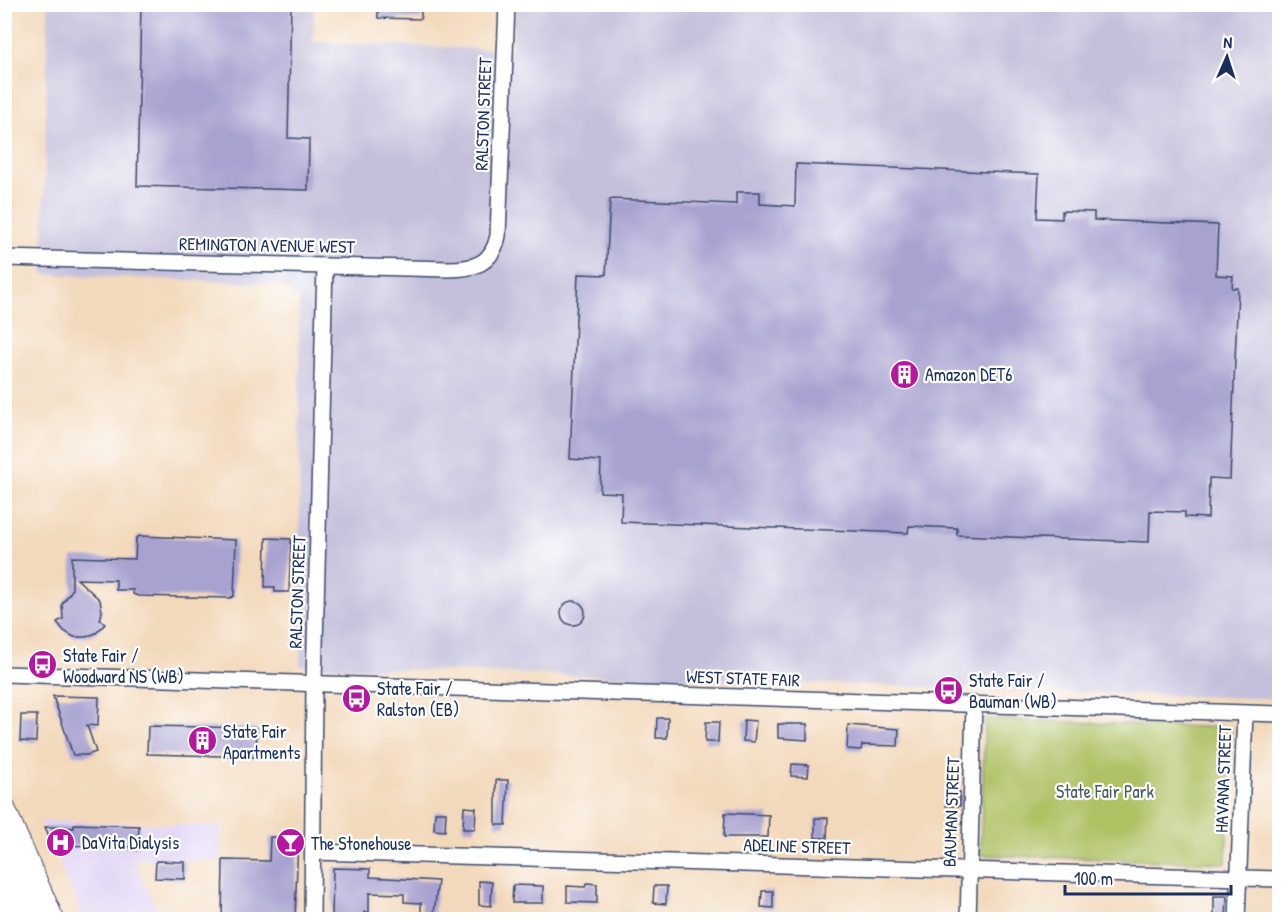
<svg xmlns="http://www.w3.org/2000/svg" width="1284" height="924" font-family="'Patrick Hand',sans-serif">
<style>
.built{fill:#e0d4f4}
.industrial{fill:#c4c0db}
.green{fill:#aec164;stroke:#647861;stroke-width:1.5}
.building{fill:#a8a2d0}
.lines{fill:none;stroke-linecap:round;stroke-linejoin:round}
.minor-casing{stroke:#3b486c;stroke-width:18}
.major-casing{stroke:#3b486c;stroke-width:22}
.minor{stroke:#fff;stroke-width:15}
.major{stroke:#fff;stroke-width:20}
.labels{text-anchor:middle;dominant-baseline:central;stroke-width:4.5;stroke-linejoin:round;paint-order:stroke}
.street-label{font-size:18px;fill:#1b2f5e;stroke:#fff}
.poi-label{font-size:18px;fill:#1b2f5e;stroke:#fff;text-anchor:start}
.park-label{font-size:18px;fill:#475b60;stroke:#fff}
</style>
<rect width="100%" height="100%" fill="#fff"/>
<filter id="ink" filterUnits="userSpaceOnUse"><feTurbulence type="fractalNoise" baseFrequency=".0167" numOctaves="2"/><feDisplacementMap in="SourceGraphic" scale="12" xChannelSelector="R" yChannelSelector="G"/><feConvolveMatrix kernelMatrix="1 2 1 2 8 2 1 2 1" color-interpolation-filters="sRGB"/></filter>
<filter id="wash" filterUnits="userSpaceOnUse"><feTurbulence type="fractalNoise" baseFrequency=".008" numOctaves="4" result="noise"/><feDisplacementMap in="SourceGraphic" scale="24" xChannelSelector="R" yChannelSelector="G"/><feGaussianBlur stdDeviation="1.35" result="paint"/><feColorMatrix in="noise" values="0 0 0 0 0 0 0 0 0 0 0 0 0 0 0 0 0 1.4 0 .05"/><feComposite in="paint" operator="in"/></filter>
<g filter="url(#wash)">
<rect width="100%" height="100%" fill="#f3d9bb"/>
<!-- built -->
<path class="built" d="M 41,821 L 221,826 L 220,860 L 134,860 L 158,912 L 174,912 L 178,919 L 83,919 Z"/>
<!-- industrial -->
<path class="industrial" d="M 48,5 L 314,5 L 313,42 L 512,50 L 515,5 L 1279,5 L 1279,699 L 300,666 L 299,298 L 278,284 L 43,274 Z"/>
<!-- green -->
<path class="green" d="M 985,719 L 1231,728 L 1226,863 L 980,855 Z"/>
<g id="blocks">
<!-- building -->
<g class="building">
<path d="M 141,4 L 291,4 L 288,138 L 309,139 L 308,190 L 137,186 Z"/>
<path d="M 378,5 L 421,6 L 421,19 L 378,18 Z"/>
<path d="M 796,164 L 1039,174 L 1037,218 L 1062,219 L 1062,211 L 1094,212 L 1094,220 L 1218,225 L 1216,275 L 1233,276 L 1232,288 L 1238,288 L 1230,479 L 1209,478 L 1208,518 L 1185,517 L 1185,512 L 1150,511 L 1149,542 L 957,535 L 957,528 L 909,526 L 908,533 L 621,522 L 622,493 L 600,492 L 601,461 L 570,459 L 578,274 L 606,275 L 610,199 L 736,204 L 736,192 L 760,192 L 760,204 L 795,206 Z"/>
<path d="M 140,536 L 236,540 L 234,596 L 230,598 L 138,596 L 133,594 L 133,590 L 116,590 L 116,580 L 77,579 L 100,600 L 102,612 L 100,620 L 105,624 L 96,633 L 86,637 L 74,637 L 64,631 L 57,622 L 63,619 L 62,604 L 72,590 L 72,557 L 135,559 L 136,538 Z"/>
<path d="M 266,538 L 291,539 L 289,592 L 275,592 L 275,587 L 265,587 Z"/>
<circle cx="573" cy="613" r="12"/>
<path d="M 53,696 L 99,697 L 98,726 L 87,725 L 96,752 L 87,755 L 73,755 Z"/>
<path d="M 21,715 L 37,715 L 36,742 L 20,741 Z"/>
<path d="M 657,718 L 668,718 L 667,738 L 656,738 Z"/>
<path d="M 744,720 L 756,721 L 754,742 L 743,741 Z"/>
<path d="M 706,722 L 719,722 L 718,742 L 705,742 Z"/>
<path d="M 778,724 L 807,724 L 807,740 L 778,738 Z"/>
<path d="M 848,725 L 899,729 L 898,746 L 862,745 L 861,750 L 847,749 Z"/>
<path d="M 148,726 L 257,728 L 256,757 L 147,754 Z"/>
<path d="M 792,764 L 809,765 L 808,777 L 791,776 Z"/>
<path d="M 496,780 L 508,780 L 506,825 L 496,825 Z"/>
<path d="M 947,791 L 960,792 L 960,806 L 946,806 Z"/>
<path d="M 464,807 L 476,808 L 475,829 L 463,829 Z"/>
<path d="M 435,812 L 446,812 L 445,831 L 434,830 Z"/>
<path d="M 725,813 L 769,815 L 768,837 L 724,837 Z"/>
<path d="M 815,818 L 828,818 L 827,838 L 815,838 Z"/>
<path d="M 74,824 L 139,826 L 138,847 L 53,845 L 45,827 L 74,828 Z"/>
<path d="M 270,837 L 298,837 L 295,920 L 222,920 L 223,860 L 269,861 Z"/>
<path d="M 156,861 L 185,862 L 185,879 L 155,878 Z"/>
<path d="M 333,868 L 370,869 L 370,877 L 438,881 L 433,920 L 421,920 L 421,903 L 404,902 L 404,894 L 369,893 L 369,912 L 364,912 L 363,919 L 332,919 Z"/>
<path d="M 479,881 L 492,882 L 491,906 L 479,905 Z"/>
<path d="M 587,883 L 597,884 L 597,903 L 567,902 L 567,886 L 585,887 Z"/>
<path d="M 513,885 L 543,886 L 543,903 L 512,903 Z"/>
<path d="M 654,886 L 667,886 L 666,904 L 653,903 Z"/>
<path d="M 762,891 L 773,891 L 773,908 L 761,907 Z"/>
<path d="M 1214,896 L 1227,896 L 1226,920 L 1214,920 Z"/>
</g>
</g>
</g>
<g filter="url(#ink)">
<use href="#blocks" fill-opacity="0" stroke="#3b486c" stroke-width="1.5"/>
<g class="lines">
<defs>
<g id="minor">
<path d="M 4,258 L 448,269 C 475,269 492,264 498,236 L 507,4"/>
<path d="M 4,674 L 1280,714"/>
<path d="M 314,852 L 1280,879"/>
<path d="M 312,920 L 314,683 L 325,266"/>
<path d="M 968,920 L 974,705"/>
<path d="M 1237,920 L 1245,713"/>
</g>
<g id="major">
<path d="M 4,806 L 54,920"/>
<path d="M 4,850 L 34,920"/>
<path d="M 4,893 L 18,920"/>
</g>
</defs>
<!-- minor casing -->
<use href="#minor" class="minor-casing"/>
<!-- major casing -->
<use href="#major" class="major-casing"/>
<!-- minor -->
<use href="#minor" class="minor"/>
<!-- major -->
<use href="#major" class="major"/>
</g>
</g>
<!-- icons -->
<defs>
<symbol id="building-disc" viewBox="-11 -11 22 22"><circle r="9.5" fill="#b5179e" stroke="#fff"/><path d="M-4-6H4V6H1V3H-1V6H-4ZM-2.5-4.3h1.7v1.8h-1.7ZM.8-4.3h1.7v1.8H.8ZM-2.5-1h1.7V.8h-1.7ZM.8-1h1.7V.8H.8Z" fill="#fff"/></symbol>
<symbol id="bus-disc" viewBox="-11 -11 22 22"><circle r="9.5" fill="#b5179e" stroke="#fff"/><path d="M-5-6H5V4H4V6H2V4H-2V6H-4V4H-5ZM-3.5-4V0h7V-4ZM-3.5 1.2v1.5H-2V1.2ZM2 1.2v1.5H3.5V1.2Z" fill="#fff"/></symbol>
<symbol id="hospital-disc" viewBox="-11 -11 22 22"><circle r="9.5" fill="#b5179e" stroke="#fff"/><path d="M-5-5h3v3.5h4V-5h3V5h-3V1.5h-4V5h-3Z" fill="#fff"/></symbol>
<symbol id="bar-disc" viewBox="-11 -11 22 22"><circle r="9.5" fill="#b5179e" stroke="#fff"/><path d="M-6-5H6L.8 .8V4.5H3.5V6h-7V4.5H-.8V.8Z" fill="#fff"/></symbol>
</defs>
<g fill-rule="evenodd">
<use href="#building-disc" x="888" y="358" width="33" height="33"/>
<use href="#bus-disc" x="26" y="648" width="33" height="33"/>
<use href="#bus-disc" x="932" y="674" width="33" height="33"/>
<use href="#bus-disc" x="340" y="682" width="33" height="33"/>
<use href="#building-disc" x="186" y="724" width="33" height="33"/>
<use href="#hospital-disc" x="44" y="826" width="33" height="33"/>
<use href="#bar-disc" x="274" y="826" width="33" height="33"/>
</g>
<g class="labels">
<!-- street labels -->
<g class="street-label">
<text transform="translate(483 114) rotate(-88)">RALSTON STREET</text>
<text transform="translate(267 245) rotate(1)">REMINGTON AVENUE WEST</text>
<text transform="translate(297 592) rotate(-88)">RALSTON STREET</text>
<text transform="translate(743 678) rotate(2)">WEST STATE FAIR</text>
<text transform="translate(1223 779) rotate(-88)">HAVANA STREET</text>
<text transform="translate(951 812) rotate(-88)">BAUMAN STREET</text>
<text transform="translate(797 846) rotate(2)">ADELINE STREET</text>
</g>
<!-- poi labels -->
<g class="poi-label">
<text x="925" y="374">Amazon DET6</text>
<text x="63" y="655">State Fair /<tspan x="63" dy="21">Woodward NS (WB)</tspan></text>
<text x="969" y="680">State Fair /<tspan x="969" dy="21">Bauman (WB)</tspan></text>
<text x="377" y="688">State Fair /<tspan x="377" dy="21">Ralston (EB)</tspan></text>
<text x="223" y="731">State Fair<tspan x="223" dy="21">Apartments</tspan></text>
<text x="82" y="842">DaVita Dialysis</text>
<text x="311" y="843">The Stonehouse</text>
</g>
<!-- park labels -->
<g class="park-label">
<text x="1105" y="791">State Fair Park</text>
</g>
</g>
<!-- margin -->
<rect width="1284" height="924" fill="none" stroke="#fff" stroke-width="24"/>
<!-- north arrow -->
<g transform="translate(1227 57) rotate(3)" stroke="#ffffff" stroke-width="4.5" paint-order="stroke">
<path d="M0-4.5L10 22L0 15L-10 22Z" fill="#1b2f5e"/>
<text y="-9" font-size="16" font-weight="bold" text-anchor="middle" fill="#1b2f5e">N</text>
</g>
<!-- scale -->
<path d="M1065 885v9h166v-9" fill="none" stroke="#1b2f5e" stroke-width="3"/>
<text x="1074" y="885" font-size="18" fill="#1b2f5e" stroke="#ffffff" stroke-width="4.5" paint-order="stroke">100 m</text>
</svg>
